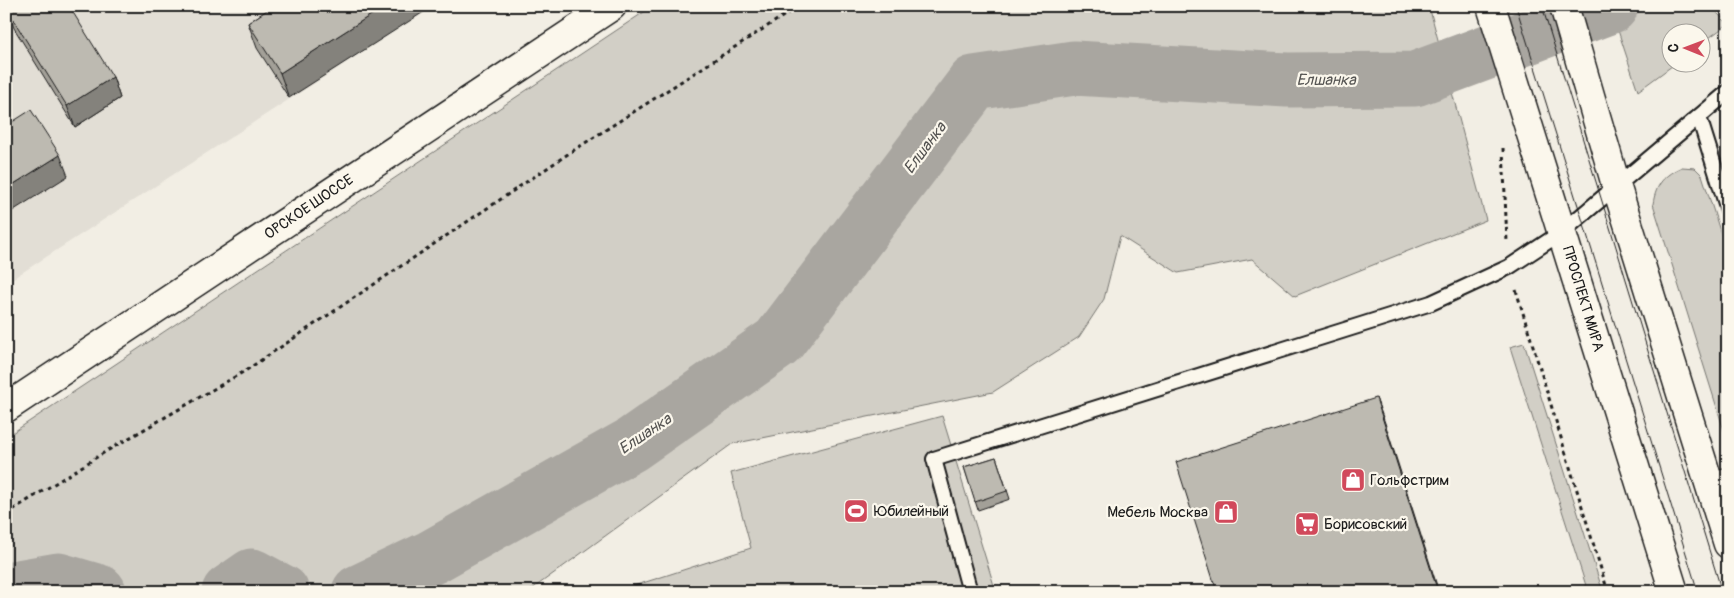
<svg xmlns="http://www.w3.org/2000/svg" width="1734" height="598" font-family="Pangolin,sans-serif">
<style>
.built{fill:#e2ded5}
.green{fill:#d2cfc6;stroke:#777671}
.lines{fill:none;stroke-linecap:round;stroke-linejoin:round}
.river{stroke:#a9a6a0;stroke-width:55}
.lane-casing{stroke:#1c1c1c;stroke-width:18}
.primary-casing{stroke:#1c1c1c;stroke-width:31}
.path{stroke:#1c1c1c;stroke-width:3;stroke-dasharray:4 4;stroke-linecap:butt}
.lane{stroke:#fbf7ec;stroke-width:14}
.primary{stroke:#fbf7ec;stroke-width:28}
.tram{stroke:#1c1c1c;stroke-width:1}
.wall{fill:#a3a098;stroke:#1c1c1c}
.shaded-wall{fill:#84827c;stroke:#1c1c1c}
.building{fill:#bdbab1;stroke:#1c1c1c}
.labels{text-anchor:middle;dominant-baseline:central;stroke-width:4.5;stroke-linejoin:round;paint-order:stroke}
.street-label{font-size:15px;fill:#1c1c1c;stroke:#fbf7ec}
.poi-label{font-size:15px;fill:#1c1c1c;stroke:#fbf7ec;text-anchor:start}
.water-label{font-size:16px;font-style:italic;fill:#545351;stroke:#fbf7ec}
</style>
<rect width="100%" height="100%" fill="#f2eee4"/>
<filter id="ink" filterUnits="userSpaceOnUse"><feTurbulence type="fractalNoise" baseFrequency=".02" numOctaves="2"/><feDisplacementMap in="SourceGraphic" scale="10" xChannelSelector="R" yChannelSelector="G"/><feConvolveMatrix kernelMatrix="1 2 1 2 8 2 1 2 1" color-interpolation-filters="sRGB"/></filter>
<g filter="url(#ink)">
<!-- built -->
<path class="built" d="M 6,6 L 433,6 L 6,283 Z"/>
<!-- green -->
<g class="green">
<path d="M 653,6 L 1429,6 L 1486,220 L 1295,296 L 1252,259 L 1178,273 L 1120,236 L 1104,299 L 1079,337 L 993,392 L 732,444 L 528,592 L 6,592 L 6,437 Z"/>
<path d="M 1610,6 L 1710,6 L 1728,24 L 1702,43 L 1702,32 L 1672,32 L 1672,62 L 1676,63 L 1638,91 Z"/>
<path d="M 1682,167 L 1695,168 L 1702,175 L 1728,256 L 1728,443 L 1653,204 C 1656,184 1664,175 1682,167 Z"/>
<path d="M 1524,343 L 1603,592 L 1588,592 L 1510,347 Z"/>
<path d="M 942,416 L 996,592 L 615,592 L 751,548 L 731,473 Z"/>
</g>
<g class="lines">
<!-- river -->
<g class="river">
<path d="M 6,589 L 58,580 L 99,592"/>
<path d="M 229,592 L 252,576 L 282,592"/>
<path d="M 359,592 L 432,557 L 631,445 L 778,342 L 974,83 L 1074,68 L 1287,80 L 1415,79 L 1611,6"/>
</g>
<defs>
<g id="lane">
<path d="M 1699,117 L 1728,210"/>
<path d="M 1708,482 L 1728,475"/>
<path d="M 970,592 L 934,459 L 1431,303 L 1509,267 L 1562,232 L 1728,92"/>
</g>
<g id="primary">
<path d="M 1491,6 L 1674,592"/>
<path d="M 1564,6 L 1616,185 L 1728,544"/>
<path d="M 6,408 L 612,6"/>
</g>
</defs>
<!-- lane casing -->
<use href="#lane" class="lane-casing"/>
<!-- primary casing -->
<use href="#primary" class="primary-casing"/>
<!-- path -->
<g class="path">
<path d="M 1503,148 L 1507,242"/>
<path d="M 1516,290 L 1608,592"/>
<path d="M 6,514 L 105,452 L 245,371 L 571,152 L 799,6"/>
</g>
<!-- lane -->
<use href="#lane" class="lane"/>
<!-- primary -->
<use href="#primary" class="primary"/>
<!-- tram -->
<g class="tram">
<path d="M 1516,6 L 1698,592"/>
<path d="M 1542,6 L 1722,592"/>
</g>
</g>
<!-- wall -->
<g class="wall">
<path d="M 273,6 L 289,98 L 257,48 L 248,23 Z"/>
<path d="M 6,8 L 113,77 L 120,98 L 75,127 L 14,28 Z"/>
<path d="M 996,457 L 1010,499 L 978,510 L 964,467 Z"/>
</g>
<!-- shaded-wall -->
<g class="shaded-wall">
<path d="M 385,6 L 433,6 L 289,98 L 280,73 Z"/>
<path d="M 113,77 L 120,98 L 75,127 L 67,106 Z"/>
<path d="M 60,155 L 68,176 L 6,215 L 6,189 Z"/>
<path d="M 1376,398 L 1385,423 L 1439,592 L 1438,592 Z"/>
</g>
<!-- building -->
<g class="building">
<path d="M 7,6 L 69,6 L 113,77 L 67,106 L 6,8 Z"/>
<path d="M 273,6 L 385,6 L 280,73 L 248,23 Z"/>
<path d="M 31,110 L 60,155 L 6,189 L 6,126 Z"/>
<path d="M 1376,398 L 1438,592 L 1217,592 L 1176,462 Z"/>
<path d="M 996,457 L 1007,491 L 975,502 L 964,467 Z"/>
</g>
</g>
<!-- icons -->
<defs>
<symbol id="shop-square" viewBox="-11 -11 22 22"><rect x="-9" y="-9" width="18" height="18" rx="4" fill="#d1495b" stroke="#fbf7ec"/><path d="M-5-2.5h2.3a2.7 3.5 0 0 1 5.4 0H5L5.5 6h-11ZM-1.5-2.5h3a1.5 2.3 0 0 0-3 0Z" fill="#fff"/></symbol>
<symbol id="stadium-square" viewBox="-11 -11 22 22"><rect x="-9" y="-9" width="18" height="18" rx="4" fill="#d1495b" stroke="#fbf7ec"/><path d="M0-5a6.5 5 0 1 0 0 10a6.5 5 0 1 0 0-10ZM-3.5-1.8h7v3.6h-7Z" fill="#fff"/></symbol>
<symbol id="supermarket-square" viewBox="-11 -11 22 22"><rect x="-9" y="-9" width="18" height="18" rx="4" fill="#d1495b" stroke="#fbf7ec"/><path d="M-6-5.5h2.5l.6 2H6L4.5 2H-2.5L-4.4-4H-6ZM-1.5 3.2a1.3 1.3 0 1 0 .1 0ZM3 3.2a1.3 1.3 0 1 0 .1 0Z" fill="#fff"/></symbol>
</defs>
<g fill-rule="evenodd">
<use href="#shop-square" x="1339" y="466" width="28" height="28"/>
<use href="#stadium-square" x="842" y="497" width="28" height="28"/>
<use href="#shop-square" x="1212" y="498" width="28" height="28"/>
<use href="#supermarket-square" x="1293" y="510" width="28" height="28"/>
</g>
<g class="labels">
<!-- street labels -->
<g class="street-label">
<text transform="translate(309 207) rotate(-34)">ОРСКОЕ ШОССЕ</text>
<text transform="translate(1583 299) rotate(73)">ПРОСПЕКТ МИРА</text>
</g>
<!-- poi labels -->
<g class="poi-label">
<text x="1370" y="480">Гольфстрим</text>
<text x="874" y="511">Юбилейный</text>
<text x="1208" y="512" text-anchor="end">Мебель Москва</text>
<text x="1324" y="524">Борисовский</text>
</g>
<!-- water labels -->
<g class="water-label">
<text x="1326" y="80">Елшанка</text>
<text transform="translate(925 148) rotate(-53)">Елшанка</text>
<text transform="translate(645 434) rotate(-34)">Елшанка</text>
</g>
</g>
<!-- margin -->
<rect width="1734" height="598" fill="none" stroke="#fbf7ec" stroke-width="25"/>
<rect x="12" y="12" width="1709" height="573" fill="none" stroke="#1c1c1c" stroke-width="2" filter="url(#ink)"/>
<!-- north arrow -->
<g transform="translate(1686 48) rotate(271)"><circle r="24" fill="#fbf7ec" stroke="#a29f99"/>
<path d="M0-4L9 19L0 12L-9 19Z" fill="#d1495b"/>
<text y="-8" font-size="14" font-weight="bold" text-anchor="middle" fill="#1c1c1c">С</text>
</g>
</svg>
